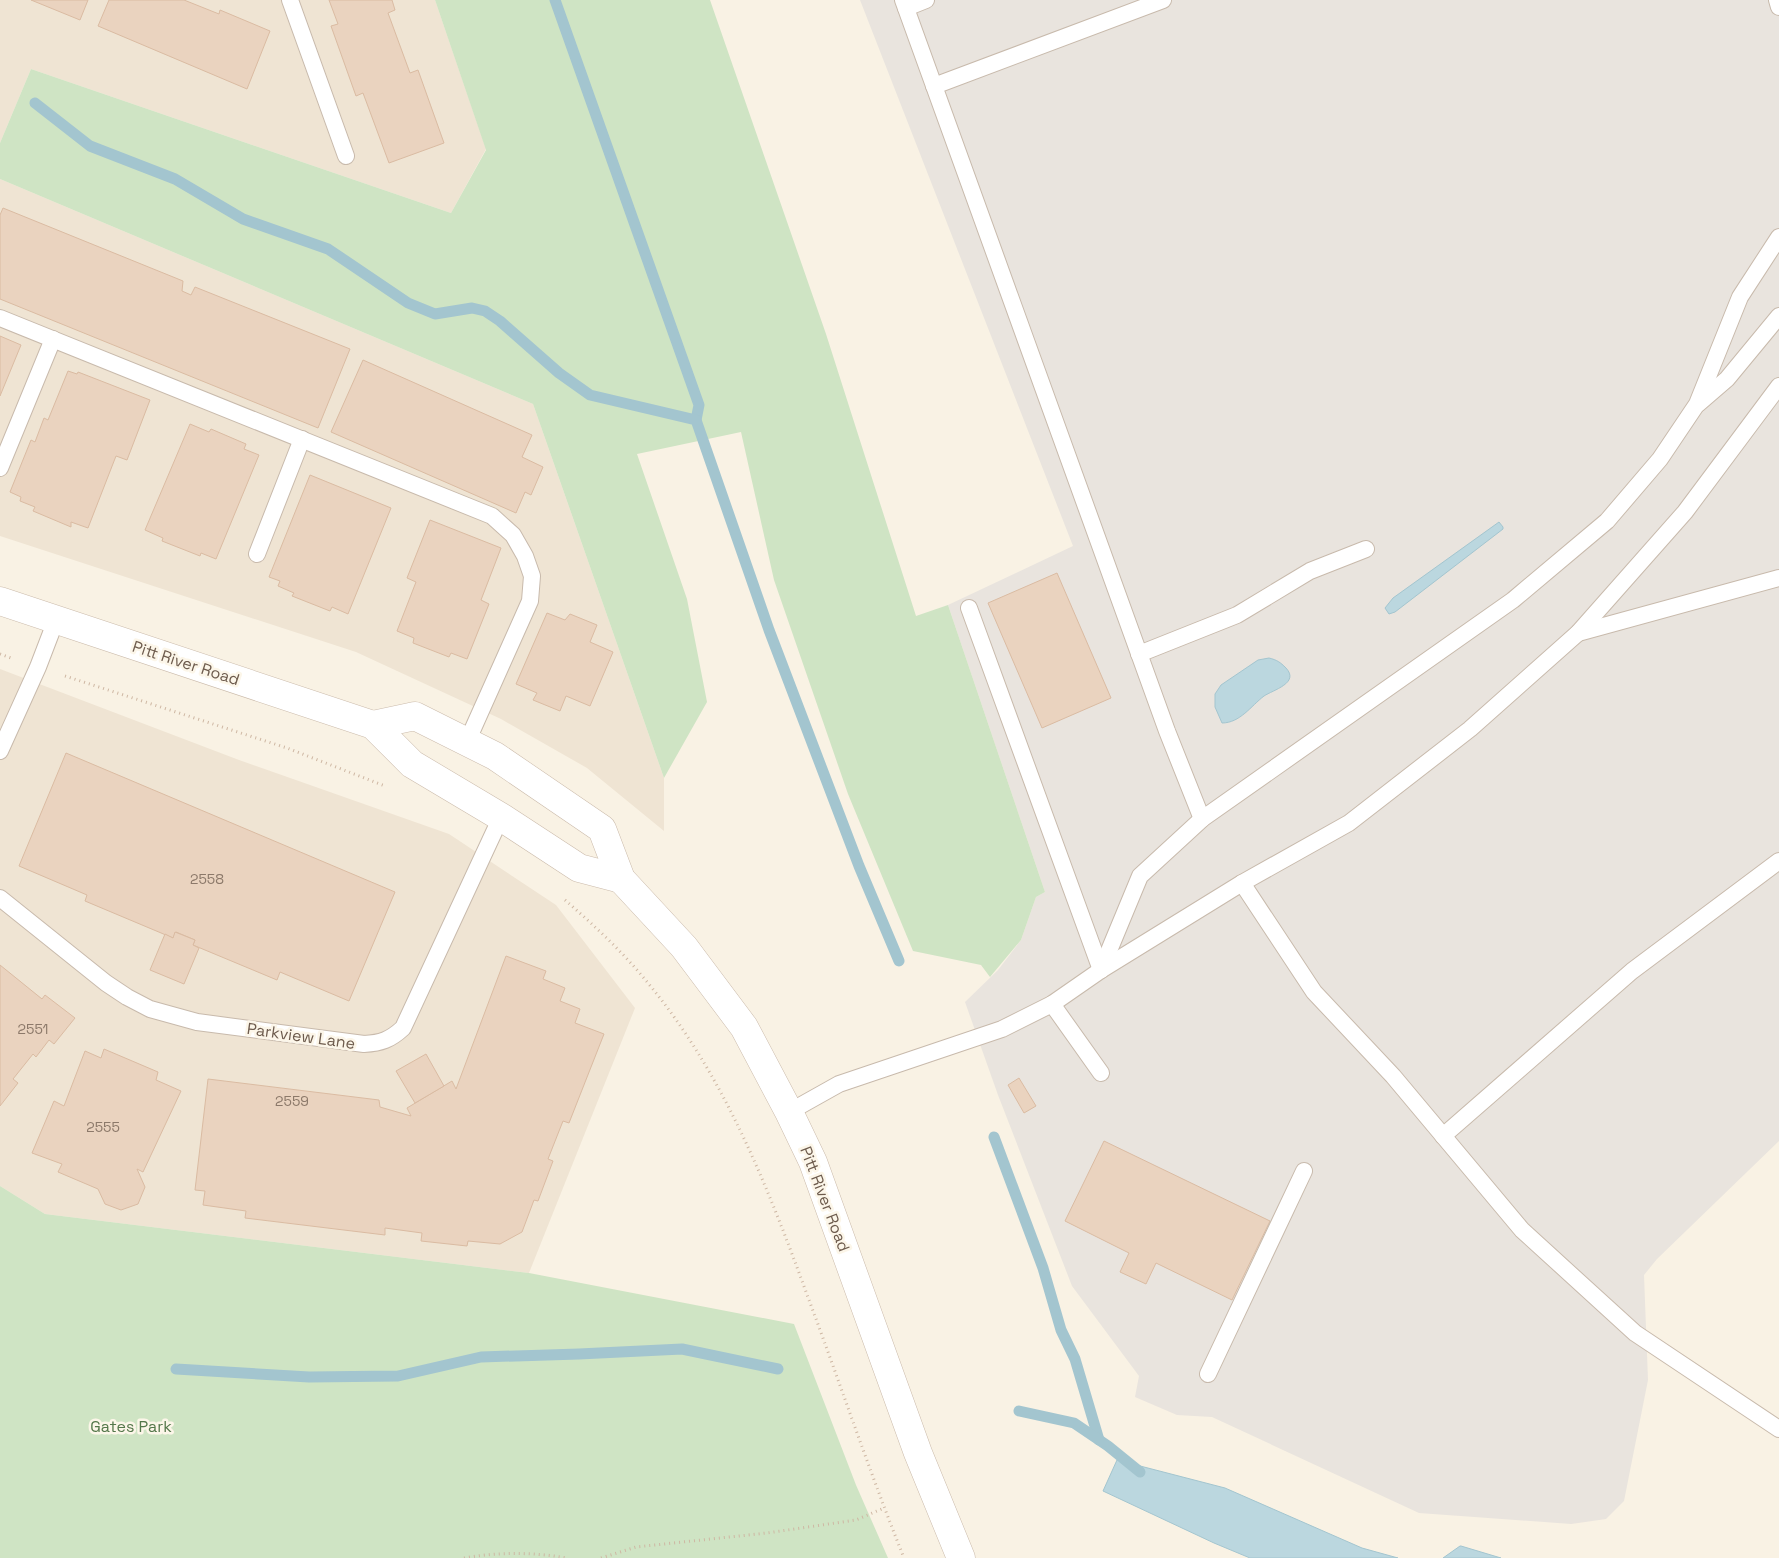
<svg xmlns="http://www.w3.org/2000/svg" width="1779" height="1558" font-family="'Space Grotesk',sans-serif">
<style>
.residential{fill:#efe4d3}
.industrial{fill:#e9e4de}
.green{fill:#cfe4c4}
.water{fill:#bbd7df;stroke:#a3c5cf}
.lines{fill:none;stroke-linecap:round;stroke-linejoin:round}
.stream{stroke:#a3c5cf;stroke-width:11}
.building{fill:#ead3bf;stroke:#dabba2}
.service-casing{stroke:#c8baac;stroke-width:18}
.secondary-casing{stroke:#cbbbab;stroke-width:29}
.path{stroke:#ceb7a3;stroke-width:3;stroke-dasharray:1 4;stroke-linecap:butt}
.service{stroke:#fff;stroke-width:16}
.secondary{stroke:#fff;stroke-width:28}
.labels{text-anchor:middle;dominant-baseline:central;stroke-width:5;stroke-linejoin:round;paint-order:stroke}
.number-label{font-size:14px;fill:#8c796a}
.street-label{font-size:16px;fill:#6d5b4d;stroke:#fcf6e9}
.park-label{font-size:16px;fill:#54774a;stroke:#fcf6e9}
</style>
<rect width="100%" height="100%" fill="#f9f2e4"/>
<!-- residential -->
<g class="residential">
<path d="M 0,0 L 435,0 L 486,149 L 451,213 L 31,69 L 0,143 Z"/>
<path d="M 0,179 L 533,404 L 664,778 L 664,831 L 587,768 L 501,719 L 356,652 L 0,536 Z"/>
<path d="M 0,669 L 239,760 L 449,834 L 556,905 L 635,1008 L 529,1273 L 45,1214 L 0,1186 Z"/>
</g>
<!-- industrial -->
<path class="industrial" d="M 860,0 L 1779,0 L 1779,1141 L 1657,1259 L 1644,1275 L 1648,1380 L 1624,1501 L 1606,1519 L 1571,1524 L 1419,1513 L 1212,1417 L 1177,1415 L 1135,1397 L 1139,1376 L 1072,1286 L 998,1095 L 965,1002 L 998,970 L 1021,940 L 1036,897 L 1045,892 L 948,605 L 1073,546 Z"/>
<!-- green -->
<g class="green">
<path d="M 435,0 L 710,0 L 826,334 L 916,616 L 948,605 L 1045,892 L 1036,897 L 1021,940 L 990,977 L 981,965 L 913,951 L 848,794 L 774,580 L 741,432 L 637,454 L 687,599 L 707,702 L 664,778 L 533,404 L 0,179 L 0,143 L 31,69 L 451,213 L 486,150 Z"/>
<path d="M 0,1186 L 45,1214 L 529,1273 L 794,1324 L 856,1485 L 888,1558 L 0,1558 Z"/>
</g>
<!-- water -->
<g class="water">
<path d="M 1499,522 L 1503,527 L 1503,529 L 1395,612 L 1389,614 L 1385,608 L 1393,598 Z"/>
<path d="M 1269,658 C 1277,660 1280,662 1286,668 C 1300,683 1273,690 1264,696 C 1251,706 1240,723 1222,723 L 1215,707 L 1215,694 L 1221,685 L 1258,660 Z"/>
<path d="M 1117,1460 L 1225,1488 L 1362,1548 L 1398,1558 L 1250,1558 L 1214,1543 L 1103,1491 Z"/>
<path d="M 1460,1546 L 1461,1546 L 1501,1558 L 1443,1558 Z"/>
</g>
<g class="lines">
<!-- stream -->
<g class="stream">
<path d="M 555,0 L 699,405 L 696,420"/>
<path d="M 35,103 L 90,146 L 175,179 L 243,219 L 328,249 L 408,303 L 435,314 L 472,308 L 485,311 L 500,321 L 559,373 L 590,395 L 696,420 L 769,630 L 859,866 L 899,961"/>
<path d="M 994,1137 L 1043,1268 L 1061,1330 L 1075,1359 L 1099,1440"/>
<path d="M 176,1369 L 309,1377 L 398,1376 L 481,1357 L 579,1354 L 682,1349 L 778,1369"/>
<path d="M 1019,1411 L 1074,1423 L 1108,1446 L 1140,1472"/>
</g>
</g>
<!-- building -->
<g class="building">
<path d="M 31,0 L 88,0 L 80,20 Z"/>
<path d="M 109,0 L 184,0 L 219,14 L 220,10 L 270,31 L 247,89 L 98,26 Z"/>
<path d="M 329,0 L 392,0 L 395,10 L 388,13 L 410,73 L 418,70 L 444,143 L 389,163 L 363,93 L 356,96 L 331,26 L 338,24 Z"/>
<path d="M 3,208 L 183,281 L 182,291 L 191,295 L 195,287 L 350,349 L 318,428 L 0,299 L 0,215 Z"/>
<path d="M 0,336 L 21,345 L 0,396 Z"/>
<path d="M 363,360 L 532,435 L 522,457 L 543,467 L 531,495 L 525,492 L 516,513 L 331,432 Z"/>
<path d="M 68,371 L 77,374 L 78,372 L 150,400 L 127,460 L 116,456 L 88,528 L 71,522 L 71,527 L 33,511 L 35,507 L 20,501 L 21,497 L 10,492 L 31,440 L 35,442 L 44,418 L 48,420 Z"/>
<path d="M 190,424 L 209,432 L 211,429 L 246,444 L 244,449 L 259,455 L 216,559 L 201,553 L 200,556 L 162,541 L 163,538 L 145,530 Z"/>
<path d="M 310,475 L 391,508 L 348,614 L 332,607 L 330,611 L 292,596 L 294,593 L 278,586 L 280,581 L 269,577 Z"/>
<path d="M 430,520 L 501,548 L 481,600 L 489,604 L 467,659 L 451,653 L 449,657 L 413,643 L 414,638 L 397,631 L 416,582 L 407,578 Z"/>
<path d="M 1057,573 L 1111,698 L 1042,728 L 988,603 Z"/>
<path d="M 547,613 L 565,620 L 570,614 L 597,625 L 590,642 L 613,652 L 590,706 L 566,696 L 560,711 L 533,700 L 537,693 L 516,684 Z"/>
<path d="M 66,753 L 395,892 L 349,1001 L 280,972 L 277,980 L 193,945 L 195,940 L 176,932 L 173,938 L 85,901 L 87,895 L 19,866 Z"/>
<path d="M 175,932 L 195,940 L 193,945 L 199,948 L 184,984 L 150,970 L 165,934 L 173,938 Z"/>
<path d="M 506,956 L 546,971 L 543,979 L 565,988 L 560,1001 L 580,1009 L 575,1023 L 604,1034 L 569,1123 L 563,1121 L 548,1159 L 553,1161 L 538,1201 L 534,1200 L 522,1232 L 500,1244 L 468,1241 L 467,1246 L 421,1241 L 422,1233 L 385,1228 L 385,1235 L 245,1218 L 246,1211 L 203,1205 L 205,1191 L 195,1190 L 208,1079 L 379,1100 L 380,1107 L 411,1116 L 407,1108 L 452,1081 L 456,1089 Z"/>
<path d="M 0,965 L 42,999 L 45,995 L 75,1018 L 54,1044 L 49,1040 L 36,1057 L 33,1054 L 13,1079 L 18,1083 L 0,1106 Z"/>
<path d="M 104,1049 L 158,1072 L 156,1080 L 181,1091 L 143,1172 L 137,1169 L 145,1187 L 138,1204 L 121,1210 L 105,1204 L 98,1189 L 58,1172 L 62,1164 L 32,1153 L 54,1101 L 64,1106 L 85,1051 L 101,1058 Z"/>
<path d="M 426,1054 L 444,1086 L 415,1103 L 396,1071 Z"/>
<path d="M 1019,1078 L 1036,1106 L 1024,1113 L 1008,1085 Z"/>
<path d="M 1104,1141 L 1270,1221 L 1232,1300 L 1156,1263 L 1146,1284 L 1120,1272 L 1129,1253 L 1065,1221 Z"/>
</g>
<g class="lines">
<defs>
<g id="service">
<path d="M 290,0 L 346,156"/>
<path d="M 903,0 L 1167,731 L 1202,819"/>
<path d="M 1777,0 L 1779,7"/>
<path d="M 906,8 L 926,0"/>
<path d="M 934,86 L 1163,0"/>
<path d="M 0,318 L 492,516 L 513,535 L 525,556 L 532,576 L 530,601 L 467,742"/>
<path d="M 1698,404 L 1727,379 L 1779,316"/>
<path d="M 0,468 L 53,339"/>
<path d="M 257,554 L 302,439"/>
<path d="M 969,608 L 1101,970"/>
<path d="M 1578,633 L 1779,578"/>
<path d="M 1139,654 L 1237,615 L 1310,571 L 1366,549"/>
<path d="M 0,751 L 38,667 L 56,620"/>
<path d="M 1242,883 L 1314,992 L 1393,1076 L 1522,1230 L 1635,1333 L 1779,1429"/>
<path d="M 0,898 L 106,983 L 127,997 L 150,1009 L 197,1022 L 364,1044 C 381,1043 390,1040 403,1028 L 501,817"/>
<path d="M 1101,970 L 1140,876 L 1202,819 L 1513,600 L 1607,521 L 1660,459 L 1697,404 L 1740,297 L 1779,237"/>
<path d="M 1052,1004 L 1101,1073"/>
<path d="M 789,1112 L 839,1084 L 1002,1029 L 1052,1004 L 1101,970 L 1242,883 L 1349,823 L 1470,729 L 1578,633 L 1685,512 L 1779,386"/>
<path d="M 1443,1136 L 1632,971 L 1779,861"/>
<path d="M 1208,1374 L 1304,1171"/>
</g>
<g id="secondary">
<path d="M 0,601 L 373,725 L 412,764 L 501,817 L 579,868 L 621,879"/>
<path d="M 373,725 L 415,716 L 495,756 L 602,829 L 621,879 L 684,947 L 744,1027 L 789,1112 L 813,1162 L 918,1453 L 961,1558"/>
</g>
</defs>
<!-- service casing -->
<use href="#service" class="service-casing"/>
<!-- secondary casing -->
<use href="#secondary" class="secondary-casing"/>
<!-- path -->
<g class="path">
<path d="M 0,654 L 11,658"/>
<path d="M 65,676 L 287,748 L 385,786"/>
<path d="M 565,900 C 596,927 626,955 652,988 C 726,1079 769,1190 809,1300 C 841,1386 870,1473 904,1558"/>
<path d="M 464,1558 C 498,1552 533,1552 567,1558"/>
<path d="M 601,1558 L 636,1547 L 767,1533 L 856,1520 L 884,1508"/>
</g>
<!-- service -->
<use href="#service" class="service"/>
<!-- secondary -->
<use href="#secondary" class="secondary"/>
</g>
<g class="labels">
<!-- number labels -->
<g class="number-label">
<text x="207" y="879">2558</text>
<text x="33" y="1029">2551</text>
<text x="292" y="1101">2559</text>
<text x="103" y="1127">2555</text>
</g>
<!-- street labels -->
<g class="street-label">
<text transform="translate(186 663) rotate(18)">Pitt River Road</text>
<text transform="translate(301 1036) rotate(8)">Parkview Lane</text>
<text transform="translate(825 1199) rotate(69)">Pitt River Road</text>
</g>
<!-- park labels -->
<g class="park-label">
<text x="131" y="1426">Gates Park</text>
</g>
</g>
</svg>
